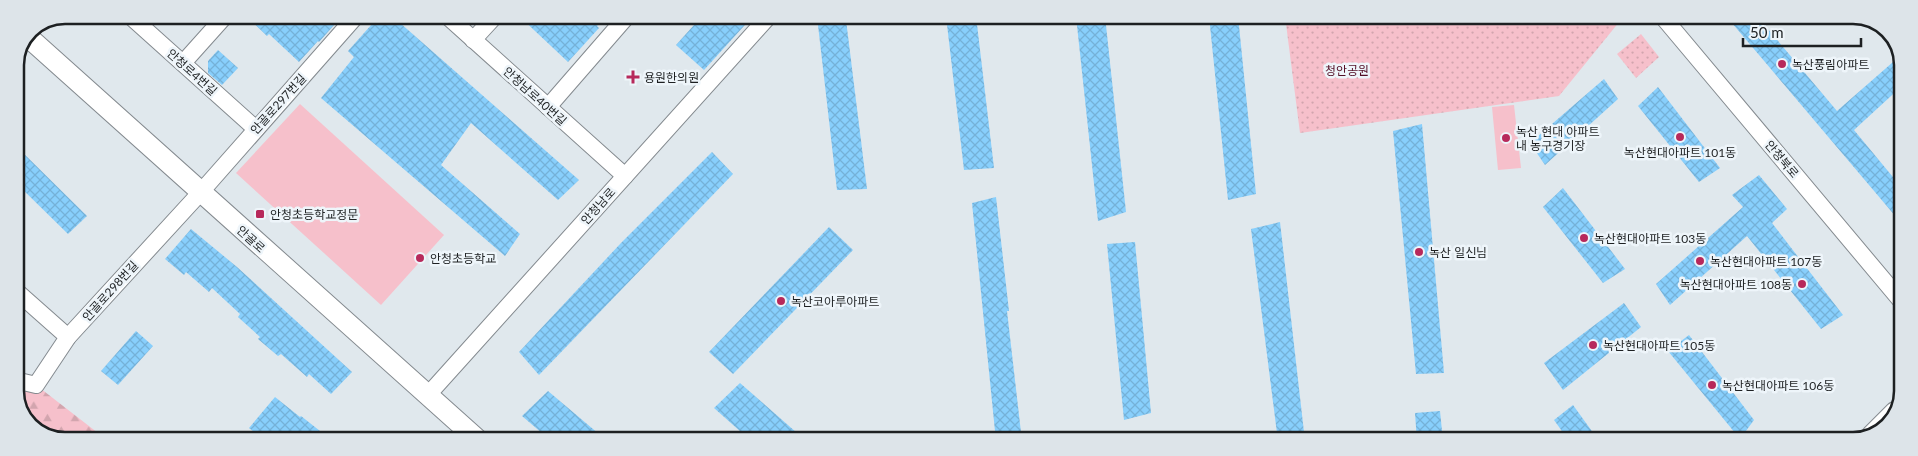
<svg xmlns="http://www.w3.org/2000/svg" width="1918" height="456" font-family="Lato,'Noto Sans KR',sans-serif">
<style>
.grass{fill:url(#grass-dots)}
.forest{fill:url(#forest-firs)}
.garden{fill:#f6c0cb}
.building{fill:url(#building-cross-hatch)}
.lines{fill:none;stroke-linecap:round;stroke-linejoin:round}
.minor-casing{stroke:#848a8f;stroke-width:18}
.major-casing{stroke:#848a8f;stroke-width:22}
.minor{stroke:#fff;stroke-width:16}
.major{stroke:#fff;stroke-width:20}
.poi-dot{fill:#b7295b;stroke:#eef5fa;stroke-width:2}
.labels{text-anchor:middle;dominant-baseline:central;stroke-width:5;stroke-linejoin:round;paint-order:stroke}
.poi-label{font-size:12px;fill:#1d2022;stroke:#eef5fa;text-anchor:start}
.park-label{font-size:12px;fill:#530f26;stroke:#eef5fa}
.street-label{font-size:12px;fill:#1d2022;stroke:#eef5fa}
.rim{fill:none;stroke:#1d2022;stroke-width:2.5}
</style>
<defs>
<pattern id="grass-dots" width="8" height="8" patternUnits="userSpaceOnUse" patternTransform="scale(1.25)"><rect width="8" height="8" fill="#f6c0cb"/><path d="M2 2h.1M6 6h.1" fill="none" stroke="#d2a5ae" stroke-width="1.8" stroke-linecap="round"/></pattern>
<pattern id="forest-firs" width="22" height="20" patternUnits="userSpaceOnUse" patternTransform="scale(1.25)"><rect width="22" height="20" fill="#f6c0cb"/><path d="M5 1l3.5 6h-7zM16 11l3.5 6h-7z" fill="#d2a5ae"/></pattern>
<pattern id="building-cross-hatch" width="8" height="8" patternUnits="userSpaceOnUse" patternTransform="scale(1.25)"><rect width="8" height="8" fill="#88cffc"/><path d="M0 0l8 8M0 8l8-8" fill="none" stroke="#75b1d8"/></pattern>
</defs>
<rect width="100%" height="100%" fill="#e0e8ed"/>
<!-- grass -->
<g class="grass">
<path d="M 1285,16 L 1624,16 L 1559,96 L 1300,133 Z"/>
<path d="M 1641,34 L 1659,57 L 1636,78 L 1617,54 Z"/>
</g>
<!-- forest -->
<path class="forest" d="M 36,385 L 107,440 L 55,440 L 28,424 L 15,398 L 15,390 Z"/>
<!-- garden -->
<g class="garden">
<path d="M 300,104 L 444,235 L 381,305 L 236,173 Z"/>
<path d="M 1514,105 L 1521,168 L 1498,170 L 1492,107 Z"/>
</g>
<!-- building -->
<g class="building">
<path d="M 245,15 L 343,15 L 319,42 L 318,41 L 299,62 L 269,34 L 267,36 Z"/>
<path d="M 380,15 L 391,15 L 579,180 L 558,200 L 471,123 L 441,165 L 520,234 L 505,256 L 321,98 L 354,57 L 348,51 Z"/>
<path d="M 518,15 L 607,15 L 597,26 L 599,28 L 568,62 Z"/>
<path d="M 703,15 L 754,15 L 704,70 L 676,45 Z"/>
<path d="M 946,16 L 976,16 L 994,168 L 964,170 Z"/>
<path d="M 1076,16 L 1105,16 L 1126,212 L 1098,221 Z"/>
<path d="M 1209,16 L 1238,16 L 1256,194 L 1228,200 Z"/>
<path d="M 1726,16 L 1757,16 L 1837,111 L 1901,55 L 1903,58 L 1903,85 L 1854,130 L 1902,188 L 1902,224 Z"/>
<path d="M 846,20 L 867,189 L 837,190 L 818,25 Z"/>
<path d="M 218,50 L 238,68 L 222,85 L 208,73 L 208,61 Z"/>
<path d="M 1604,79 L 1618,99 L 1545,165 L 1530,143 Z"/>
<path d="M 1658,87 L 1720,168 L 1699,182 L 1638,106 Z"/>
<path d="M 1422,124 L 1444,373 L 1416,374 L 1393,131 Z"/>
<path d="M 15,145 L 87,216 L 68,234 L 15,182 Z"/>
<path d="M 712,152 L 733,174 L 539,375 L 519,352 L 621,243 Z"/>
<path d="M 1759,175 L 1787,209 L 1772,223 L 1843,315 L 1821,329 L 1747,236 L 1670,305 L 1656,284 L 1743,207 L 1732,195 Z"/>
<path d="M 1563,188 L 1625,269 L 1603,283 L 1543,207 Z"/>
<path d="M 996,197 L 1009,311 L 1007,311 L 1022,441 L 996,441 L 972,203 Z"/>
<path d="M 1280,222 L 1305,441 L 1278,441 L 1251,229 Z"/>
<path d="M 829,227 L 853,250 L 733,374 L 709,352 Z"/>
<path d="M 191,229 L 237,267 L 352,372 L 331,394 L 309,374 L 307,377 L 281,354 L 278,356 L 258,339 L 260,337 L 238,317 L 240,314 L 212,288 L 209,292 L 186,272 L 184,275 L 165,259 Z"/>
<path d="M 1135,242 L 1151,413 L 1124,420 L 1107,244 Z"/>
<path d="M 1624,303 L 1641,327 L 1563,390 L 1544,363 Z"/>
<path d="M 136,331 L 153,346 L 118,385 L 101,371 Z"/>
<path d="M 1689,335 L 1754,420 L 1740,439 L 1668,351 Z"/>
<path d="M 740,383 L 805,440 L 750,440 L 714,408 Z"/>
<path d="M 548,391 L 606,440 L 550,440 L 522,416 Z"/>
<path d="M 275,397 L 300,417 L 301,416 L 320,431 L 312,440 L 264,440 L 249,428 Z"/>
<path d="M 1573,405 L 1599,441 L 1569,441 L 1554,420 Z"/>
<path d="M 1440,411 L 1443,441 L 1417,441 L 1415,413 Z"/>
</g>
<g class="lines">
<defs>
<g id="minor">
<path d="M 129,15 L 256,129"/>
<path d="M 446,15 L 625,176"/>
<path d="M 1662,16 L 1902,302"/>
<path d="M 473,40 L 496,15"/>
<path d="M 183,63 L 226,15"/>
<path d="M 548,107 L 628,15"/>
<path d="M 15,290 L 68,337"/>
<path d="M 15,380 L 36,385 L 68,337 L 200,193 L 357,15"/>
<path d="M 427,396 L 770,15"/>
</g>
<g id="major">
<path d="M 27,36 L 478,440"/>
<path d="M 1872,435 L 1895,412"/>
</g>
</defs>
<!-- minor casing -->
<use href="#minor" class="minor-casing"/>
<!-- major casing -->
<use href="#major" class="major-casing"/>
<!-- minor -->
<use href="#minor" class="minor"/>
<!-- major -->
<use href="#major" class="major"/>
</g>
<!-- markers -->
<g class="poi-dot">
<circle cx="1782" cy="64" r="5"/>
<path d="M630.5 69.5h5v5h5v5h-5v5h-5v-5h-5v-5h5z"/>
<circle cx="1680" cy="137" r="5"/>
<circle cx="1506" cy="138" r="5"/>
<rect x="255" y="209" width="10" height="10" rx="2.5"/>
<circle cx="1584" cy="238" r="5"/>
<circle cx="1419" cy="252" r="5"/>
<circle cx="420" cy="258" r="5"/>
<circle cx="1700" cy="261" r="5"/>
<circle cx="1802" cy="284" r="5"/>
<circle cx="781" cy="301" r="5"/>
<circle cx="1593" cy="345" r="5"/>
<circle cx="1712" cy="385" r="5"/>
</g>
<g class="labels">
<!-- poi labels -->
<g class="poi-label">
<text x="1792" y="64">녹산풍림아파트</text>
<text x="644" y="77">용원한의원</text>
<text x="1516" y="131">녹산 현대 아파트<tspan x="1516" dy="14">내 농구경기장</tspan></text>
<text x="1680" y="152" text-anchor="middle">녹산현대아파트 101동</text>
<text x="270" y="214">안청초등학교정문</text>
<text x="1594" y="238">녹산현대아파트 103동</text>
<text x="1429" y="252">녹산 일신님</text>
<text x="430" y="258">안청초등학교</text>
<text x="1710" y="261">녹산현대아파트 107동</text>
<text x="1792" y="284" text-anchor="end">녹산현대아파트 108동</text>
<text x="791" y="301">녹산코아루아파트</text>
<text x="1603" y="345">녹산현대아파트 105동</text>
<text x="1722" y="385">녹산현대아파트 106동</text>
</g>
<!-- park labels -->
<g class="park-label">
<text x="1347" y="70">청안공원</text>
</g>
<!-- street labels -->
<g class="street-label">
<text transform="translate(192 72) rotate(42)">안청로4번길</text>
<text transform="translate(535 96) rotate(42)">안청남로40번길</text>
<text transform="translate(278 104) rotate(-48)">안골로297번길</text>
<text transform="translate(1782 159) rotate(50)">안청북로</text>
<text transform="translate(598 206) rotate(-48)">안청남로</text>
<text transform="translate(251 239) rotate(42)">안골로</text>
<text transform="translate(110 291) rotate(-48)">안골로298번길</text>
</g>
</g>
<!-- crop -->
<path d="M0 0H1918V456H0ZM65 24H1853A41 41 0 0 1 1894 65V391A41 41 0 0 1 1853 432H65A41 41 0 0 1 24 391V65A41 41 0 0 1 65 24Z" fill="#dde4e9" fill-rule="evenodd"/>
<path class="rim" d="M65 24H1853A41 41 0 0 1 1894 65V391A41 41 0 0 1 1853 432H65A41 41 0 0 1 24 391V65A41 41 0 0 1 65 24Z"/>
<!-- scale -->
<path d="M1743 38v8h118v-8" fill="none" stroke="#1d2022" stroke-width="2.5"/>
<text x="1750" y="38" font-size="15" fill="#1d2022" stroke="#eef5fa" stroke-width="4" paint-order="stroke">50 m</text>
</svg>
